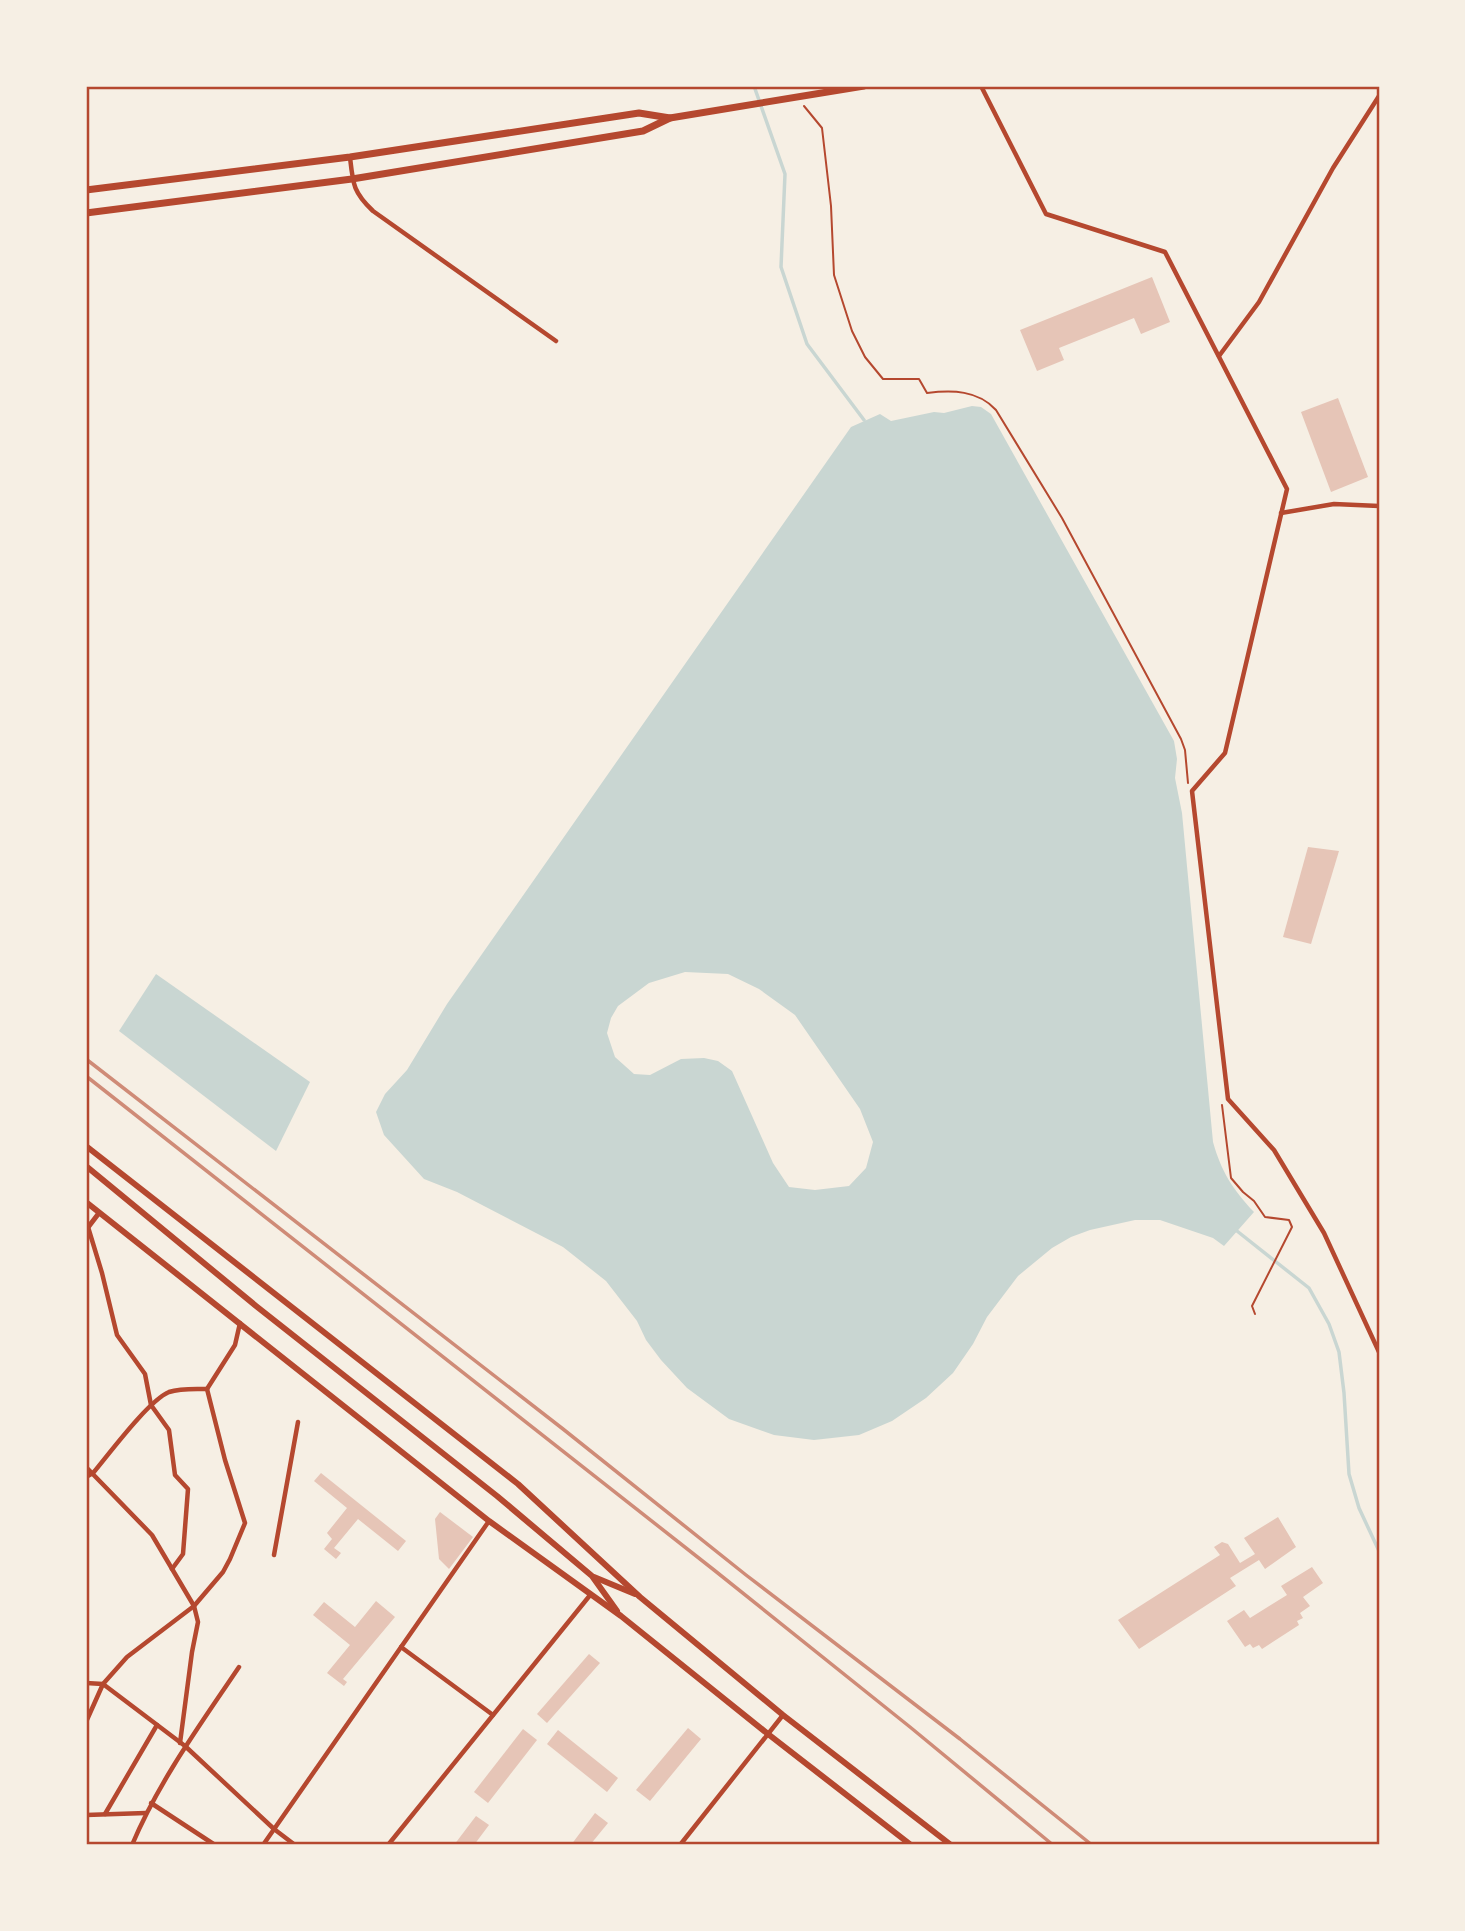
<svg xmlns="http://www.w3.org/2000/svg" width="1465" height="1931" font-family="'Source Sans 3',sans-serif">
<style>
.water{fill:#c9d6d2;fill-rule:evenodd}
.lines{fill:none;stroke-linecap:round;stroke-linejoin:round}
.stream{stroke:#c9d6d2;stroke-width:3.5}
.building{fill:#e6c5b7}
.path{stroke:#b5482f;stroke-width:2}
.minor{stroke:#b5482f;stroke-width:4.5}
.tertiary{stroke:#b5482f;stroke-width:5}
.secondary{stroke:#b5482f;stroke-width:6}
.primary{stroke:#b5482f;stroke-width:7}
.rail{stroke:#cf8b77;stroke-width:3.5}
.neatline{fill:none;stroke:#b5482f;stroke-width:2.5}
</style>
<rect width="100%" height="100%" fill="#f6efe4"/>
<!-- water -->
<g class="water">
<path d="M 972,406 L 981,407 L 991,414 L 1174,741 L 1177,759 L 1175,778 L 1182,813 L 1213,1142 C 1221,1171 1233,1190 1254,1212 L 1224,1246 L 1213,1238 L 1160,1220 L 1135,1220 L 1090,1230 L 1071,1237 L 1052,1248 L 1018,1276 L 987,1317 L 973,1344 L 953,1373 L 926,1398 L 892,1421 L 859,1435 L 814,1440 L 774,1435 L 729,1419 L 687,1388 L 661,1360 L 646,1340 L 637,1321 L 606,1281 L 563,1247 L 457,1192 L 424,1179 L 384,1135 L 376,1112 L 385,1094 L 407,1070 L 447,1004 L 851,427 L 880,414 L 891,421 L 934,412 L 944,413 ZM 685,972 L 728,974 L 759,989 L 795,1015 L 860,1109 L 873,1142 L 866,1168 L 849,1186 L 815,1190 L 789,1187 L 773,1163 L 732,1071 L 718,1061 L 704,1058 L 681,1059 L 650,1075 L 634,1074 L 615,1057 L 607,1033 L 611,1018 L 618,1006 L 649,983 Z"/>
<path d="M 156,974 L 310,1082 L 276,1151 L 119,1031 Z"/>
</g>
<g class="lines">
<!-- stream -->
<g class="stream">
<path d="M 754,86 L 785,174 L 781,267 L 807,344 L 864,420"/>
<path d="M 1237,1231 L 1309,1288 L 1329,1324 L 1339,1352 L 1344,1393 L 1349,1474 L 1359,1508 L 1379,1551"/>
</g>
</g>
<!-- building -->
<g class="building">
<path d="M 1152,277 L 1170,322 L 1141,334 L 1134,318 L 1059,348 L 1064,360 L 1037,371 L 1020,330 Z"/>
<path d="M 1338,398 L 1368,477 L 1331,492 L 1301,412 Z"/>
<path d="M 1308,847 L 1339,851 L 1311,944 L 1283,937 Z"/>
<path d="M 321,1473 L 406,1541 L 398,1551 L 358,1519 L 334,1548 L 341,1553 L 336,1559 L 324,1549 L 332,1539 L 327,1533 L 347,1508 L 314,1481 Z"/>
<path d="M 440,1512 L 473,1537 L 449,1569 L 439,1559 L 435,1519 Z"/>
<path d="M 1278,1517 L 1296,1547 L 1265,1569 L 1259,1560 L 1230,1578 L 1236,1586 L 1139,1649 L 1118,1620 L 1220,1555 L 1214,1547 L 1222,1542 L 1228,1544 L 1240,1563 L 1255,1554 L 1244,1538 Z"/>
<path d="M 1312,1567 L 1323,1583 L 1303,1597 L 1310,1606 L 1300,1613 L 1303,1618 L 1297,1621 L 1299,1625 L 1262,1649 L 1259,1645 L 1253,1648 L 1250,1644 L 1245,1647 L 1227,1621 L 1244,1610 L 1250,1618 L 1287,1595 L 1281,1586 Z"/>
<path d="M 376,1601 L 395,1617 L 343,1679 L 347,1682 L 344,1686 L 327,1673 L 350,1645 L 313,1615 L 324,1602 L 355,1627 Z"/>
<path d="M 589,1654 L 600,1663 L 547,1723 L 537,1714 Z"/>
<path d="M 688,1728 L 701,1739 L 650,1801 L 636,1790 Z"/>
<path d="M 523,1729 L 537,1740 L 488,1803 L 474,1792 Z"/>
<path d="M 558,1730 L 618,1778 L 607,1792 L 547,1744 Z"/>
<path d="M 595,1813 L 608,1823 L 590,1845 L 571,1845 Z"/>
<path d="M 476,1816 L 489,1825 L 474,1845 L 454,1845 Z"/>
</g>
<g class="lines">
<!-- path -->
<g class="path">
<path d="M 804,106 L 822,128 L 831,206 L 834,275 L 852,331 L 865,357 L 883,379 L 919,379 L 927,393 C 952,390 978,390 996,410 L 1062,518 L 1181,739 L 1185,750 L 1188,783"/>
<path d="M 1222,1105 L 1231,1178 L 1243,1192 L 1254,1201 L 1265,1217 L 1289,1220 L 1292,1227 L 1252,1306 L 1255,1314"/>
</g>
<!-- minor -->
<g class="minor">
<path d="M 981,86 L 1046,214 L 1165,252 L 1287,489 L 1225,753 L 1192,791 L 1228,1099 L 1274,1150 L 1324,1233 L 1379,1352"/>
<path d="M 350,157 C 353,184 353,192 373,211 L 556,341"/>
<path d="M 1219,356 L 1259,302 L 1333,168 L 1379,96"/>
<path d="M 1281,513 L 1334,504 L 1379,506"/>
<path d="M 88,1227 L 102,1273 L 117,1335 L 145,1374 L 151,1405 L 169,1430 L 175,1475 L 188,1489 L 183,1554 L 172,1569"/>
<path d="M 207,1389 L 235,1345 L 240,1323"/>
<path d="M 86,1467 L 152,1535 L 194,1606 L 198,1622 L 192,1652 L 180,1743"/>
<path d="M 86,1477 L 93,1473 C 109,1454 148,1401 169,1392 C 181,1388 194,1389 207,1389"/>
<path d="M 274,1555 L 298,1422"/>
<path d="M 401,1647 L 493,1715"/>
<path d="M 86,1683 L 103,1684 L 185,1746 L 274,1829 L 295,1845"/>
<path d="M 86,1722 L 103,1684 L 127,1657 L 194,1606 L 223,1572 L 230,1559 L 245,1523 L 225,1460 L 207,1389"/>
<path d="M 151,1803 L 215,1845"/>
<path d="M 105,1814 L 157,1725"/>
<path d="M 86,1815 L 146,1813"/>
<path d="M 132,1845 C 159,1781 200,1725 239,1667"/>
<path d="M 263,1845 L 489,1521"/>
<path d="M 388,1845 L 591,1594"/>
<path d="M 680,1845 L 783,1715"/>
</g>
<!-- tertiary -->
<path class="tertiary" d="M 86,1230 L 99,1213"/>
<!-- secondary -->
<g class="secondary">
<path d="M 86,1146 L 518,1484 L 640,1597 L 783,1715 L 951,1845"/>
<path d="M 86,1166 L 256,1306 L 497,1496 L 592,1576 L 617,1611"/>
<path d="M 86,1202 L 489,1521 L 621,1616 L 768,1734 L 911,1845"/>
<path d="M 594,1577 L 635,1594"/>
</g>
<!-- primary -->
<g class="primary">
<path d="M 86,190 L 350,157 L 639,113 L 670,118"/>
<path d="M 86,213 L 352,179 L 643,131 L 670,118 L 864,86"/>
</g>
<!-- rail -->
<g class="rail">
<path d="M 86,1059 L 563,1429 L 746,1575 L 960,1739 L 1092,1845"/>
<path d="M 86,1076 L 714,1570 L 910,1727 L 1053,1845"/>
</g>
</g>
<!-- border -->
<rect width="1465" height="1931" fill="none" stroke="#f6efe4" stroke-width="175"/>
<rect x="88" y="88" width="1290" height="1755" class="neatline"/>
</svg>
